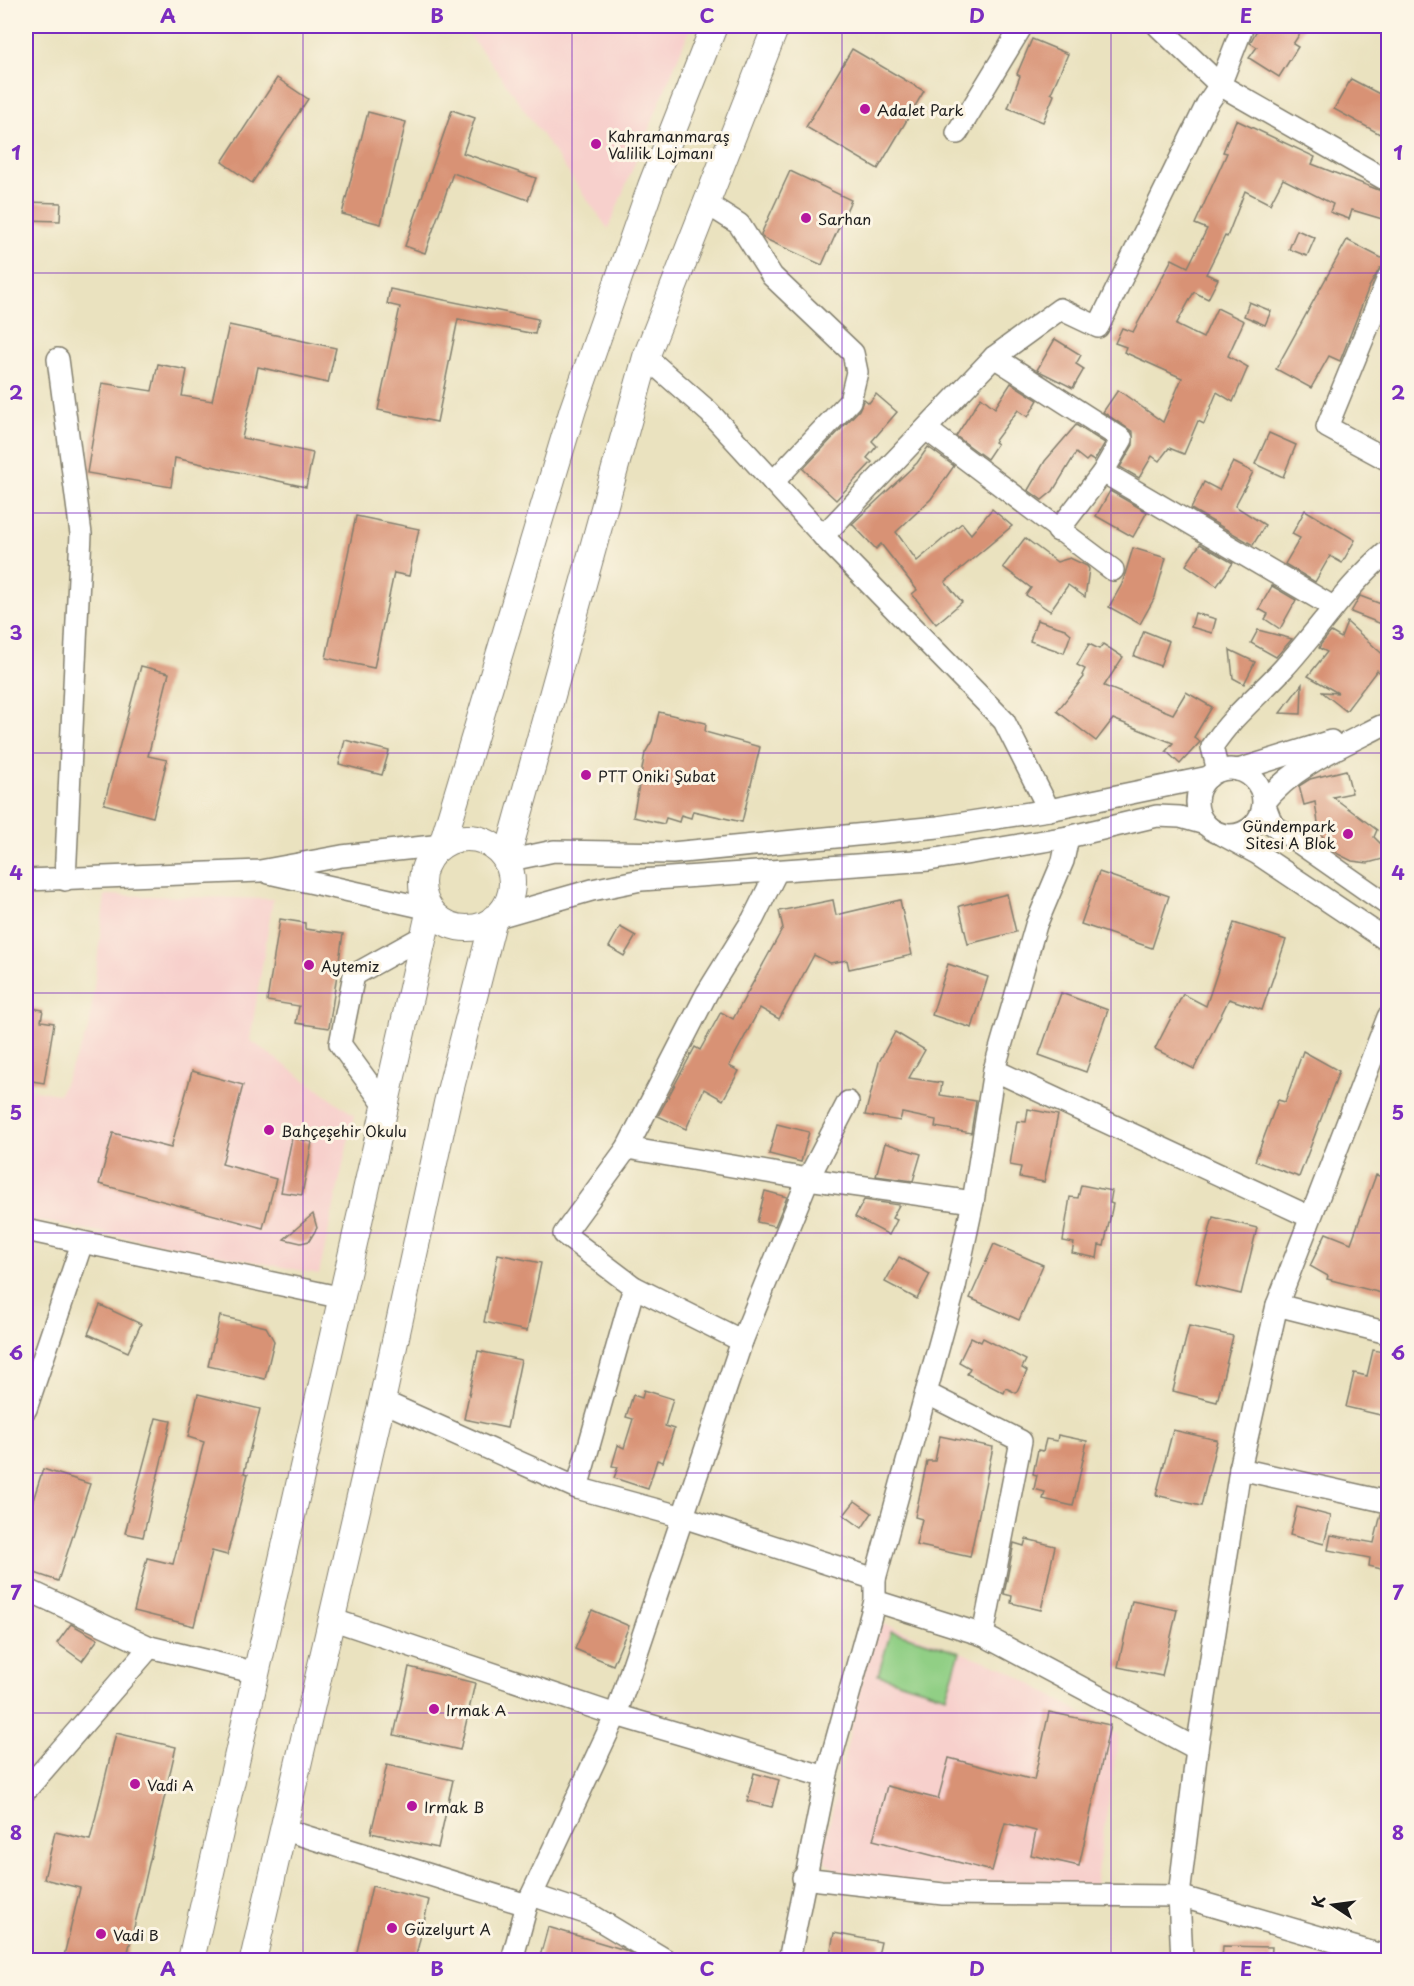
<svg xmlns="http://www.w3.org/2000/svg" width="1414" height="1986" font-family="'Playpen Sans',sans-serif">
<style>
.built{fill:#f7d0cc}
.green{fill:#91cf85;stroke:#567650;stroke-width:1.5}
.building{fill:#d89275}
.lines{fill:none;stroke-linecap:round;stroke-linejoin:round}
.minor-casing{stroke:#837f6e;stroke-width:24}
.major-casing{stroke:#837f6e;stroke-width:28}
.minor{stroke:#fff;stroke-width:21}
.major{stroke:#fff;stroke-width:26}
.grid{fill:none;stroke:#7b2cbf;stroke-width:1.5;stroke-opacity:0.55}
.poi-dot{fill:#b5179e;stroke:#fcf5e5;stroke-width:2}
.labels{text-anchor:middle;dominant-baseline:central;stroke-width:6;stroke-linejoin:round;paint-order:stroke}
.poi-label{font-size:15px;fill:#1c1c1c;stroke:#fcf5e5;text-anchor:start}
.neatline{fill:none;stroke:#7b2cbf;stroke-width:2}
.grid-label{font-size:20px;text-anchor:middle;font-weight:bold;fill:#7b2cbf}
</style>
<rect width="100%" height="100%" fill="#fcf5e5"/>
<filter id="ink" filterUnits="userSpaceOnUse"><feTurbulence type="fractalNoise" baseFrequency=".0167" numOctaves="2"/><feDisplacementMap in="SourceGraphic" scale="12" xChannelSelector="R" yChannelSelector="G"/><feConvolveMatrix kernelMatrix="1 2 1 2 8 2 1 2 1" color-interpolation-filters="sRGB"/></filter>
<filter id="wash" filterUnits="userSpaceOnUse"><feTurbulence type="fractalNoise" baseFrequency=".008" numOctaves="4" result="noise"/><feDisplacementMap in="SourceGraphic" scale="24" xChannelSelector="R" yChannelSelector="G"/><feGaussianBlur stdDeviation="1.35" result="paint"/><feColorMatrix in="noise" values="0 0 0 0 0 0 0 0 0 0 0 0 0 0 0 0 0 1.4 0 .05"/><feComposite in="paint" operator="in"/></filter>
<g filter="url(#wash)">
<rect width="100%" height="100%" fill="#eae2bf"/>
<!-- built -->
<g class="built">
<path d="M 462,26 L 691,26 L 608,229 L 489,60 Z"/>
<path d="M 105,895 L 273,899 L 250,1040 L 354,1115 L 319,1274 L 26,1218 L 26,1139 L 31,1090 L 59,1094 L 89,1029 Z"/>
<path d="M 885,1624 L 1004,1668 L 1119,1735 L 1095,1886 L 947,1888 L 835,1871 L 822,1856 L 873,1631 Z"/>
</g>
<!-- green -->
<path class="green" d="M 891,1631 L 960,1652 L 946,1696 L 878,1675 Z"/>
<g id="blocks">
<!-- building -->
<g class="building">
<path d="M 1259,26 L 1305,26 L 1293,44 L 1298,47 L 1279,77 L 1249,58 L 1257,47 L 1250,43 Z"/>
<path d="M 1032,39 L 1068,54 L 1051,93 L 1054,95 L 1043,122 L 1008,108 L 1020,76 L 1017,74 Z"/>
<path d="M 852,49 L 924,91 L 878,169 L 806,127 Z"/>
<path d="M 277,78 L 308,99 L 252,183 L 222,162 Z"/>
<path d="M 1351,79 L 1389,99 L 1389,139 L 1334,109 Z"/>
<path d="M 452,110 L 475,118 L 463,153 L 536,178 L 528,200 L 453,173 L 425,253 L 405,246 Z"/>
<path d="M 368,112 L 406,122 L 381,224 L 342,214 Z"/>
<path d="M 1236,120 L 1315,157 L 1312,164 L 1389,194 L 1389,221 L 1352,210 L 1349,219 L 1330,212 L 1333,204 L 1283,179 L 1270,204 L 1245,191 L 1227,237 L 1225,236 L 1206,274 L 1218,279 L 1208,299 L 1194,292 L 1176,325 L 1203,338 L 1217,308 L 1244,321 L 1228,356 L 1248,367 L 1233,402 L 1217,392 L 1204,424 L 1198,421 L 1184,454 L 1169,448 L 1159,461 L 1152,456 L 1139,478 L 1120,467 L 1133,445 L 1133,432 L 1103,412 L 1118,390 L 1163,422 L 1182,378 L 1124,352 L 1126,347 L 1115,343 L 1122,328 L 1133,332 L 1172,259 L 1188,267 L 1207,229 L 1195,224 L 1227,153 L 1223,152 Z"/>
<path d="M 790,171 L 851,200 L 822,265 L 763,238 L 761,234 Z"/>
<path d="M 26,202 L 61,203 L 60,221 L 26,220 Z"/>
<path d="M 1297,230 L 1315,238 L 1307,256 L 1289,249 Z"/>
<path d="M 1347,240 L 1389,262 L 1389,266 L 1380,268 L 1369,287 L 1340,361 L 1329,356 L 1311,388 L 1276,369 Z"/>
<path d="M 390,289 L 538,319 L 535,334 L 458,319 L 437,422 L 378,410 L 400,307 L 387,304 Z"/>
<path d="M 1249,302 L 1271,311 L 1265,325 L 1244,316 Z"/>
<path d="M 229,325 L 336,348 L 328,383 L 258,367 L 242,438 L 313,453 L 306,487 L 175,458 L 171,487 L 87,473 L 102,383 L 152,391 L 158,364 L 187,370 L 182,396 L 212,401 Z"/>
<path d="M 1055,339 L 1081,355 L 1076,364 L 1084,369 L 1073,388 L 1037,370 Z"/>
<path d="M 1011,383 L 1038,400 L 1028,417 L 1018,410 L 994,442 L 997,444 L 987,459 L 956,436 L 981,397 L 995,408 Z"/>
<path d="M 876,394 L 897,412 L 872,441 L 877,446 L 867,458 L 872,462 L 836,500 L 803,469 L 859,410 L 864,399 L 869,403 Z"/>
<path d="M 1076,425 L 1105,443 L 1094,461 L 1089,458 L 1086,461 L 1076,453 L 1053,491 L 1042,500 L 1028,490 L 1045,461 Z"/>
<path d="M 1269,433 L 1296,445 L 1283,477 L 1255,464 Z"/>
<path d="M 928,447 L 954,466 L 931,499 L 896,532 L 917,561 L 962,523 L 971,534 L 992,509 L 1012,526 L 945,582 L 962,602 L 936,624 L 912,594 L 917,590 L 881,544 L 876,549 L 852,524 L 917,463 Z"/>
<path d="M 1233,462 L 1253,472 L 1235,506 L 1265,525 L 1253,545 L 1191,509 L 1204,482 L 1219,490 Z"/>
<path d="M 1110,491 L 1147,512 L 1133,537 L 1096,516 Z"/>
<path d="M 1305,510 L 1355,540 L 1342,563 L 1330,556 L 1315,582 L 1285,564 L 1300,538 L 1292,534 Z"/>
<path d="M 356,516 L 419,529 L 409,576 L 394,573 L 374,668 L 326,658 Z"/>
<path d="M 1025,538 L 1057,562 L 1070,558 L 1087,566 L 1089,569 L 1085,597 L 1068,585 L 1050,611 L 1026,595 L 1031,588 L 1003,567 Z"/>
<path d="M 1200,544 L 1233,563 L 1217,586 L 1186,565 Z"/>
<path d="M 1133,548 L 1166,558 L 1155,597 L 1140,624 L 1109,607 L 1122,584 Z"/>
<path d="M 1272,586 L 1296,600 L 1280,629 L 1265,619 L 1268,614 L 1259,609 Z"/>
<path d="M 1360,596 L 1389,607 L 1389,627 L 1351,612 Z"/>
<path d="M 1195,613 L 1216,619 L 1212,633 L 1191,627 Z"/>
<path d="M 1037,620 L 1065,629 L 1071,634 L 1064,653 L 1030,641 Z"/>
<path d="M 1347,622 L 1389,660 L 1389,681 L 1377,670 L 1346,711 L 1322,692 L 1338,693 L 1308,676 L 1327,652 L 1319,648 L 1321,644 L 1331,632 L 1341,638 Z"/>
<path d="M 1258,630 L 1292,639 L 1276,657 L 1251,643 Z"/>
<path d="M 1144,631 L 1169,641 L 1160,666 L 1134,656 Z"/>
<path d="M 1089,644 L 1099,649 L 1103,644 L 1123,657 L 1104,686 L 1173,714 L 1186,692 L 1212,707 L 1194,737 L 1200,742 L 1180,764 L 1166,751 L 1173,743 L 1113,719 L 1096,741 L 1057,711 L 1084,677 L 1082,675 L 1085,669 L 1077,665 Z"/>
<path d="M 1230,650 L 1255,662 L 1244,684 L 1233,678 Z"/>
<path d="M 141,666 L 169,673 L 148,756 L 167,760 L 153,817 L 104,804 Z"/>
<path d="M 1302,684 L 1301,714 L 1280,713 Z"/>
<path d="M 659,712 L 706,723 L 705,732 L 760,747 L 742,822 L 693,811 L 691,818 L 681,815 L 679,822 L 666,818 L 664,824 L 633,817 L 645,753 L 652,741 Z"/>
<path d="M 345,740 L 389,751 L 382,775 L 339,764 Z"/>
<path d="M 1346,770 L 1352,793 L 1333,797 L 1377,830 L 1374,837 L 1385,848 L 1383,859 L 1368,863 L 1352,861 L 1338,854 L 1327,844 L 1319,830 L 1315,802 L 1304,805 L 1299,786 L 1310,779 Z"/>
<path d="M 1099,872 L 1169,896 L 1152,948 L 1081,924 Z"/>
<path d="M 1007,894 L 1016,932 L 968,944 L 959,906 Z"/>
<path d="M 833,900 L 836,915 L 900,900 L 912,955 L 849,969 L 847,960 L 830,963 L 814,955 L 779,1019 L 760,1008 L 729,1066 L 739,1071 L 723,1100 L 704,1089 L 686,1129 L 658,1116 L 695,1047 L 700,1050 L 721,1012 L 733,1019 L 783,928 L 779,911 Z"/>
<path d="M 280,919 L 305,923 L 305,929 L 343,934 L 329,1028 L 296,1023 L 299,1006 L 267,1001 Z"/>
<path d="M 1234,923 L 1286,940 L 1262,1010 L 1229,999 L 1194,1069 L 1155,1049 L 1183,994 L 1206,1006 Z"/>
<path d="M 620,927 L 636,936 L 624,956 L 609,947 Z"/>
<path d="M 948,964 L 988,977 L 972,1028 L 932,1015 Z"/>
<path d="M 1061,993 L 1108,1010 L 1086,1072 L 1039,1055 Z"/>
<path d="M 26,1007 L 43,1010 L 41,1021 L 54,1023 L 44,1083 L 26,1080 Z"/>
<path d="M 895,1032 L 925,1050 L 909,1078 L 942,1083 L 940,1095 L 976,1101 L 971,1133 L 935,1127 L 936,1120 L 902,1113 L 900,1121 L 865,1115 L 879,1062 Z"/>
<path d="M 1303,1051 L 1339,1071 L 1299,1177 L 1255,1161 L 1278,1100 L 1285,1102 Z"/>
<path d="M 192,1071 L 243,1085 L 222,1164 L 276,1179 L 263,1228 L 99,1184 L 113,1133 L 171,1148 Z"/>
<path d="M 1028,1109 L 1058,1115 L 1044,1182 L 1019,1177 L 1021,1167 L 1010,1165 L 1017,1121 L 1026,1122 Z"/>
<path d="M 777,1124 L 809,1132 L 801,1162 L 769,1154 Z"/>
<path d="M 292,1138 L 312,1142 L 302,1195 L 281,1192 Z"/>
<path d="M 885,1143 L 921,1154 L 913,1181 L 876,1176 Z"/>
<path d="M 1376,1175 L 1389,1179 L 1389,1295 L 1327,1279 L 1328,1276 L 1310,1266 L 1326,1233 L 1351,1243 Z"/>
<path d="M 1081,1185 L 1112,1191 L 1110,1203 L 1113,1204 L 1104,1246 L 1099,1245 L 1097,1258 L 1072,1253 L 1074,1243 L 1063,1241 L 1070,1197 L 1078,1198 Z"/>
<path d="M 765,1191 L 787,1197 L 775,1226 L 757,1222 Z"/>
<path d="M 864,1200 L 899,1205 L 892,1218 L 897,1220 L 889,1235 L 855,1217 Z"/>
<path d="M 313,1214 L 317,1228 L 309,1241 L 301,1243 L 284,1239 Z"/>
<path d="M 1213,1217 L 1257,1228 L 1241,1294 L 1196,1283 Z"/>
<path d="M 994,1244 L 1043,1265 L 1019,1320 L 970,1298 Z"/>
<path d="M 498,1254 L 541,1263 L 527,1331 L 484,1322 Z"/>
<path d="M 899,1257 L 930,1274 L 917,1299 L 885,1282 Z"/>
<path d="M 100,1305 L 141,1324 L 128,1352 L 88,1334 Z"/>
<path d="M 220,1316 L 266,1327 L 274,1341 L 265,1379 L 208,1366 Z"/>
<path d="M 1189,1326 L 1233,1336 L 1217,1402 L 1173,1391 Z"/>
<path d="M 971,1337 L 981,1342 L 983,1338 L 1026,1360 L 1022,1368 L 1027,1371 L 1016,1393 L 1006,1388 L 1004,1393 L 967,1374 L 970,1368 L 959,1362 Z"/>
<path d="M 1373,1350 L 1389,1353 L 1389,1417 L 1346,1407 L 1354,1373 L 1367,1376 Z"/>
<path d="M 478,1351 L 521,1360 L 507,1428 L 464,1419 Z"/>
<path d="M 644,1390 L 673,1399 L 665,1426 L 674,1429 L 663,1462 L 657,1460 L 648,1489 L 614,1478 L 618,1467 L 612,1466 L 618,1445 L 624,1448 L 633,1419 L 626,1417 L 633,1395 L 642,1398 Z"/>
<path d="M 198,1394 L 260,1409 L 244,1473 L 248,1474 L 227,1555 L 212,1551 L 194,1626 L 134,1611 L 147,1558 L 173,1564 L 204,1442 L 188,1437 Z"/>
<path d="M 156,1418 L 171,1421 L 143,1537 L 125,1533 Z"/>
<path d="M 1173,1430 L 1217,1440 L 1201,1506 L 1156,1495 Z"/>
<path d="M 1058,1435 L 1087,1441 L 1073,1506 L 1043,1499 L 1045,1492 L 1034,1489 L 1037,1475 L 1033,1474 L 1038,1450 L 1043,1451 L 1046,1439 L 1057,1441 Z"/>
<path d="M 940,1436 L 993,1447 L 970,1557 L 916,1545 L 922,1519 L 915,1517 L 927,1461 L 935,1461 Z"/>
<path d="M 43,1469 L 90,1484 L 58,1581 L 26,1570 L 26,1522 Z"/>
<path d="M 855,1501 L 872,1513 L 862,1528 L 844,1515 Z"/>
<path d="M 1297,1507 L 1331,1516 L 1324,1544 L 1290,1535 Z"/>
<path d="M 1381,1514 L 1389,1514 L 1389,1571 L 1369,1566 L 1370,1558 L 1328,1550 L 1331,1535 L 1374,1543 Z"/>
<path d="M 1026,1539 L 1055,1546 L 1041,1610 L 1011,1603 L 1012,1596 L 1004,1594 L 1014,1543 L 1024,1546 Z"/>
<path d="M 1132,1601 L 1177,1610 L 1162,1676 L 1118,1667 Z"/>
<path d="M 592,1610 L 629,1626 L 613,1665 L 575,1649 Z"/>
<path d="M 71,1624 L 98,1639 L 82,1661 L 57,1643 Z"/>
<path d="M 409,1667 L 475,1683 L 460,1750 L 394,1735 Z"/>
<path d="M 1049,1712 L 1110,1725 L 1079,1866 L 1031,1855 L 1036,1831 L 1005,1823 L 992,1871 L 873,1840 L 887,1786 L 938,1799 L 949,1758 L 1034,1780 Z"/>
<path d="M 116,1733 L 176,1747 L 139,1907 L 126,1960 L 63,1960 L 80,1888 L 44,1879 L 55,1832 L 90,1840 Z"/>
<path d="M 387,1765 L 453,1780 L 438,1848 L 371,1833 Z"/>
<path d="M 754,1773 L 779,1780 L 772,1807 L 747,1801 Z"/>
<path d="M 372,1886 L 429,1900 L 415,1960 L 376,1960 L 356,1956 Z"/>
<path d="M 548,1927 L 625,1950 L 642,1960 L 539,1960 Z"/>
<path d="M 834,1933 L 881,1942 L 877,1960 L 829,1960 Z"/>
<path d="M 1223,1946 L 1272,1947 L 1271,1960 L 1222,1960 Z"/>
</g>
</g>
</g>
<g filter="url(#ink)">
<use href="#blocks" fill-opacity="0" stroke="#837f6e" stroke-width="1.5"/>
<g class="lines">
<defs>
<g id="minor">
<path d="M 1158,26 L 1220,85 L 1388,181"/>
<path d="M 957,133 L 1022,26"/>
<path d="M 706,203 L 739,224 L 772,276 L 853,353 L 857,372 L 850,401 L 773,482"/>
<path d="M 1388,278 L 1327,427 L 1388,460"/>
<path d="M 646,357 L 709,412 L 823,536 L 1004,721 L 1049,810"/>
<path d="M 994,357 L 1122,439 L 1103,472 L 1058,531"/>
<path d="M 58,359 L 81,534 L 65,880"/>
<path d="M 926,429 L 1113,570"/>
<path d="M 1103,472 L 1333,607"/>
<path d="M 823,536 L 994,357 L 1060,309 L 1098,327 L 1207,104 L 1220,85 L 1243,26"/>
<path d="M 1381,726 C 1340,747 1293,766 1264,803 L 1272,824 L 1388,905"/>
<circle cx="1230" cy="802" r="33"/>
<path d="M 1238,770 L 1331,741"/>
<path d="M 1218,771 L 1212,747 C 1231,717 1259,695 1283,669 C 1319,630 1347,585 1388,551"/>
<path d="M 1223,835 L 1258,854 L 1388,941"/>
<path d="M 506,861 L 554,851 L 672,853 L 938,827 L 1049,810 L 1209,777"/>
<path d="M 269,873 L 430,909"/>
<path d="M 26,880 L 260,871 L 342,856 L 442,845"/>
<path d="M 494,918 L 592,890 L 641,880 L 929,860 L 1068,837 L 1157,816 L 1180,817 L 1205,824"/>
<path d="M 994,1070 L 1310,1217"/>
<path d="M 386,1107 L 340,1044 L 354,975 L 424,936"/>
<path d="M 627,1148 L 808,1179 L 973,1202"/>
<path d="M 26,1230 L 343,1298"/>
<path d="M 1277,1305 L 1388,1333"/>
<path d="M 742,1341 L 634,1287 L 564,1234 L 627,1148 L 707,993 L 753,919 L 777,871"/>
<path d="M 926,1393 L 1021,1441 L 983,1635"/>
<path d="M 382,1401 L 577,1488 L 683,1517 L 875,1579"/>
<path d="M 26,1409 L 82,1243"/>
<path d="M 1240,1469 L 1388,1502"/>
<path d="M 577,1488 L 634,1287"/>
<path d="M 26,1589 L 150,1647 L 257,1673"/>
<path d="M 875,1601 L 983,1635 L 1197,1749"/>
<path d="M 331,1619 L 616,1715 L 826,1777"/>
<path d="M 26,1790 L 150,1647"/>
<path d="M 282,1829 L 527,1905"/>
<path d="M 803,1878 L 943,1894 L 1179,1896 L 1388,1957"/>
<path d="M 532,1895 L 591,1915 L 666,1960"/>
<path d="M 512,1960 L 527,1905 L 616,1715 L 742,1341 L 808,1179 L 848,1102"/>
<path d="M 789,1960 L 826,1777 L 875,1601 L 875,1579 L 955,1287 L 973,1202 L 994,1070 L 1036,925 L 1063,861 L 1068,837"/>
<path d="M 1182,1960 L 1179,1896 L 1197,1749 L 1240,1469 L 1277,1305 L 1388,1017"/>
</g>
<g id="major">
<circle cx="467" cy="883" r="45"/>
<path d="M 442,845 L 573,409 L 651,186 L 714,26"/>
<path d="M 506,861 L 646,357 L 776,26"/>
<path d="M 191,1960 L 430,909"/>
<path d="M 253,1960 L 382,1401 L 447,1103 L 494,918"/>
</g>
</defs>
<!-- minor casing -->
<use href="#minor" class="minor-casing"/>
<!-- major casing -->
<use href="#major" class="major-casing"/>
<!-- minor -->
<use href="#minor" class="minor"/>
<!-- major -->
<use href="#major" class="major"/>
</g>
</g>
<!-- grid -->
<path class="grid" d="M 303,26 L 303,1960M 572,26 L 572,1960M 842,26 L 842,1960M 1111,26 L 1111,1960M 26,273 L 1388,273M 26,513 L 1388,513M 26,753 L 1388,753M 26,993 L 1388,993M 26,1233 L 1388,1233M 26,1473 L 1388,1473M 26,1713 L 1388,1713"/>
<!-- markers -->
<g class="poi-dot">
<circle cx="865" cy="109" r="6"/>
<circle cx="596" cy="144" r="6"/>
<circle cx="806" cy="218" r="6"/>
<circle cx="586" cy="775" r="6"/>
<circle cx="1348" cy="834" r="6"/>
<circle cx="309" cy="965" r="6"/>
<circle cx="269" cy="1130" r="6"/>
<circle cx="434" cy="1709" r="6"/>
<circle cx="135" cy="1784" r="6"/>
<circle cx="412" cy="1806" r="6"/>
<circle cx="392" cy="1928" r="6"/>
<circle cx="101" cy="1934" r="6"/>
</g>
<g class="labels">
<!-- poi labels -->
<g class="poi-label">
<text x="877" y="109">Adalet Park</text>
<text x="608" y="135">Kahramanmaraş<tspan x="608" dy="17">Valilik Lojmanı</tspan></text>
<text x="818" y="218">Sarhan</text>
<text x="598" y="775">PTT Oniki Şubat</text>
<text x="1336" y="825" text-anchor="end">Gündempark<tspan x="1336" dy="17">Sitesi A Blok</tspan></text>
<text x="321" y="965">Aytemiz</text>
<text x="281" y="1130">Bahçeşehir Okulu</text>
<text x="446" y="1709">Irmak A</text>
<text x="147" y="1784">Vadi A</text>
<text x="424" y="1806">Irmak B</text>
<text x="404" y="1928">Güzelyurt A</text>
<text x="113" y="1934">Vadi B</text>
</g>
</g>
<!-- margin -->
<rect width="1414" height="1986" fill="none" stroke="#fcf5e5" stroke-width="66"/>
<!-- north arrow -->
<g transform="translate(1333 1905) rotate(283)" stroke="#fcf5e5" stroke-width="4.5" paint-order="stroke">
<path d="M0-4.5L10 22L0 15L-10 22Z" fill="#1c1c1c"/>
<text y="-9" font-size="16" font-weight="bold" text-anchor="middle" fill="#1c1c1c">K</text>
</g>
<rect x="33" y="33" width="1348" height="1920" class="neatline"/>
<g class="grid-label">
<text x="168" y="23">A</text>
<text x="437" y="23">B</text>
<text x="707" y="23">C</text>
<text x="977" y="23">D</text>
<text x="1246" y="23">E</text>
<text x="16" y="160">1</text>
<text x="1398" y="160">1</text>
<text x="16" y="400">2</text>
<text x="1398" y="400">2</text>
<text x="16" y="640">3</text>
<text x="1398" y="640">3</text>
<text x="16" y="880">4</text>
<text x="1398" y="880">4</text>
<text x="16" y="1120">5</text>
<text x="1398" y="1120">5</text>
<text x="16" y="1360">6</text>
<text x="1398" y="1360">6</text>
<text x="16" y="1600">7</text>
<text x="1398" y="1600">7</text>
<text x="16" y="1840">8</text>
<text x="1398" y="1840">8</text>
<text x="168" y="1976">A</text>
<text x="437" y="1976">B</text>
<text x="707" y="1976">C</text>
<text x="977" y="1976">D</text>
<text x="1246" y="1976">E</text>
</g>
</svg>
